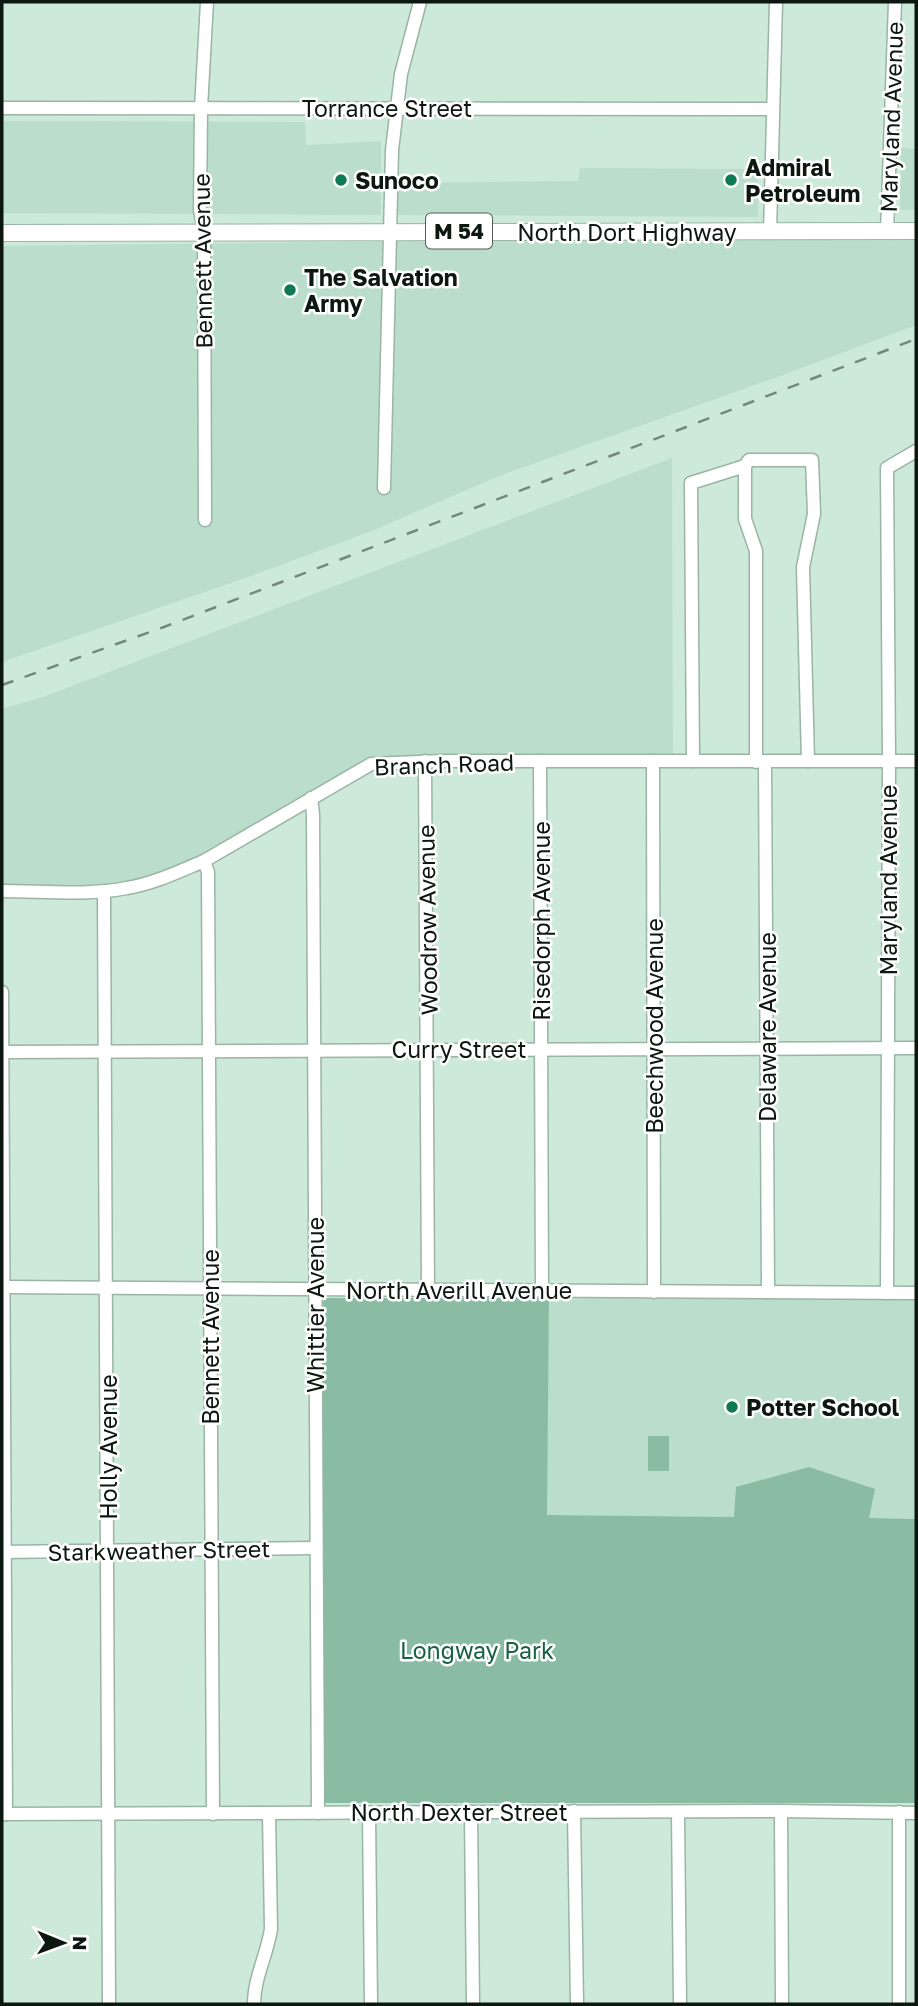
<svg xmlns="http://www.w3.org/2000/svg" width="918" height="2006" font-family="'Golos Text',sans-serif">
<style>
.built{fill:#badecb}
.green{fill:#89bca2}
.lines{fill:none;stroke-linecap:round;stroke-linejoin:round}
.minor-casing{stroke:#9ab4a6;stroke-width:15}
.major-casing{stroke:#9ab4a6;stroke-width:18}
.minor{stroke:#fff;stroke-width:12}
.major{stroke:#fff;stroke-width:16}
.rail{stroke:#74887d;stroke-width:2.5;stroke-dasharray:12 12;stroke-linecap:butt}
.poi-dot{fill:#0e7a54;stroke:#fff;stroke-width:2.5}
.labels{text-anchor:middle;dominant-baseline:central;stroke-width:5;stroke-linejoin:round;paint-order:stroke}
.shield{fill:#fff;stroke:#565d59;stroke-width:2}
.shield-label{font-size:21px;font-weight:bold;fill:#0d1712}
.street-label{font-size:23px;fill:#0d1712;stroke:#fff}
.poi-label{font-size:23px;font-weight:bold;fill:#0d1712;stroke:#fff;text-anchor:start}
.park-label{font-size:23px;fill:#1a6044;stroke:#fff}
</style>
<rect width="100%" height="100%" fill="#cde9da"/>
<!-- built -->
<g class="built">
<path d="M 2,121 L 305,122 L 306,145 L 381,141 L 381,215 L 2,213 Z"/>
<path d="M 901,148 L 916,149 L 916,210 L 900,210 Z"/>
<path d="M 580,168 L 758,169 L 758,217 L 398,215 L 398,183 L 578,181 Z"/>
<path d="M 916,235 L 916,325 L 772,379 L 499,476 L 369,532 L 254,575 L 2,662 L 2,246 Z"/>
<path d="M 672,458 L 673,758 L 399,756 L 377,759 L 195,860 L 153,876 L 105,885 L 2,887 L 2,709 L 43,697 Z"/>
<path d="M 549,1298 L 916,1300 L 916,1519 L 546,1515 Z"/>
</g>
<!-- green -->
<g class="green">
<path d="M 322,1298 L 549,1298 L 547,1515 L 734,1517 L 736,1487 L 809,1467 L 875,1489 L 869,1518 L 916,1519 L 916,1803 L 324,1803 Z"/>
<rect x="648" y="1436" width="21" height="35"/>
</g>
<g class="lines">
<defs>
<g id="minor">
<path d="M 2,108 L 772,109"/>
<path d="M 770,232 L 776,2"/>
<path d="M 887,232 L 895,2"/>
<path d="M 384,488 L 392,150 L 401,74 L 420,2"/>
<path d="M 205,520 L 204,233 L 200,210 L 201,108 L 207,2"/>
<path d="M 425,761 L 428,1290"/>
<path d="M 540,761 L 542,1291"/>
<path d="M 653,761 L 654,1292"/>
<path d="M 693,761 L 691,483 L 745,466"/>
<path d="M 756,762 L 756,551 L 745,519 L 745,466 L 749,460 L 812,460 L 814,514 L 803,567 L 808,761"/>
<path d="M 765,762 L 768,1292"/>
<path d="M 311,798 L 313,814 L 318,1813"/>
<path d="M 204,861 L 208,872 L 213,1814"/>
<path d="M 2,891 C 42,891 87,896 127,888 C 153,884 180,871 204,861 L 371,764 L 442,761 L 916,761"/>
<path d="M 104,891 L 109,2004"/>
<path d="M 2,992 L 6,1814"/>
<path d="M 2,1052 L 916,1048"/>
<path d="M 2,1287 L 916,1293"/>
<path d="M 887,1293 L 889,761 L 887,468 L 916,451"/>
<path d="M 2,1552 L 316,1548"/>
<path d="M 574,1811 L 577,2004"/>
<path d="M 781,1811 L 782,2004"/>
<path d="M 471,1812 L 473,2004"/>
<path d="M 678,1812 L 680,2004"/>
<path d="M 369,1813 L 371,2004"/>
<path d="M 2,1814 L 781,1811 L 916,1813"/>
<path d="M 254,2004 C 254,1978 267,1955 271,1929 L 269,1814"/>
<path d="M 899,2004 L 899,1812"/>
</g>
<path id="major" d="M 2,233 L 916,231"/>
</defs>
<!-- minor casing -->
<use href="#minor" class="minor-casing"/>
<!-- major casing -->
<use href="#major" class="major-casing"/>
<!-- minor -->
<use href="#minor" class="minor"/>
<!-- major -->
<use href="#major" class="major"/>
<!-- rail -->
<path class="rail" d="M 2,685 L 164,627 L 916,339"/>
</g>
<!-- markers -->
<g class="poi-dot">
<circle cx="341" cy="180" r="7"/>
<circle cx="731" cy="180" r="7"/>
<circle cx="290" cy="290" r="7"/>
<circle cx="732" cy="1407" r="7"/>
</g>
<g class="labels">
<!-- shield labels -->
<rect class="shield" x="426" y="213.5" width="66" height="35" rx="5"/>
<g class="shield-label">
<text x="459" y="231">M 54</text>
</g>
<!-- street labels -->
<g class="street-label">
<text x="387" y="108">Torrance Street</text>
<text transform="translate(891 117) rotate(-88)">Maryland Avenue</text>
<text x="627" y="232">North Dort Highway</text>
<text transform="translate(202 261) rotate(-91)">Bennett Avenue</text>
<text transform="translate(444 764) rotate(-2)">Branch Road</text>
<text transform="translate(888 880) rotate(-90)">Maryland Avenue</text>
<text transform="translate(427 920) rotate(-91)">Woodrow Avenue</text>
<text transform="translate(541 921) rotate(-90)">Risedorph Avenue</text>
<text transform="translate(654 1026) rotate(-90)">Beechwood Avenue</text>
<text transform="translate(767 1027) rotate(-90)">Delaware Avenue</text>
<text x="459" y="1049">Curry Street</text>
<text x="459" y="1290">North Averill Avenue</text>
<text transform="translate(315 1305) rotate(-90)">Whittier Avenue</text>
<text transform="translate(210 1337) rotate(-90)">Bennett Avenue</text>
<text transform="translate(108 1447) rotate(-90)">Holly Avenue</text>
<text transform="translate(159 1550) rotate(-1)">Starkweather Street</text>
<text x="459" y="1812">North Dexter Street</text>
</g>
<!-- poi labels -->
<g class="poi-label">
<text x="745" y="167">Admiral<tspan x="745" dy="26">Petroleum</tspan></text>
<text x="355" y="180">Sunoco</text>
<text x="304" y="277">The Salvation<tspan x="304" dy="26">Army</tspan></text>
<text x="746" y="1407">Potter School</text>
</g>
<!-- park labels -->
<g class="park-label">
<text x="477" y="1650">Longway Park</text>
</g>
</g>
<!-- border -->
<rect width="918" height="2006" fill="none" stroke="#0d1712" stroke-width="7"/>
<!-- north arrow -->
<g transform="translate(63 1943) rotate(91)" stroke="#ffffff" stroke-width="5" paint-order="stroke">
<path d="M0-5L12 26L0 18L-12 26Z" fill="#0d1712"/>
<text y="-10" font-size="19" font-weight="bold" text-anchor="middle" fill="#0d1712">N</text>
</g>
</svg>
